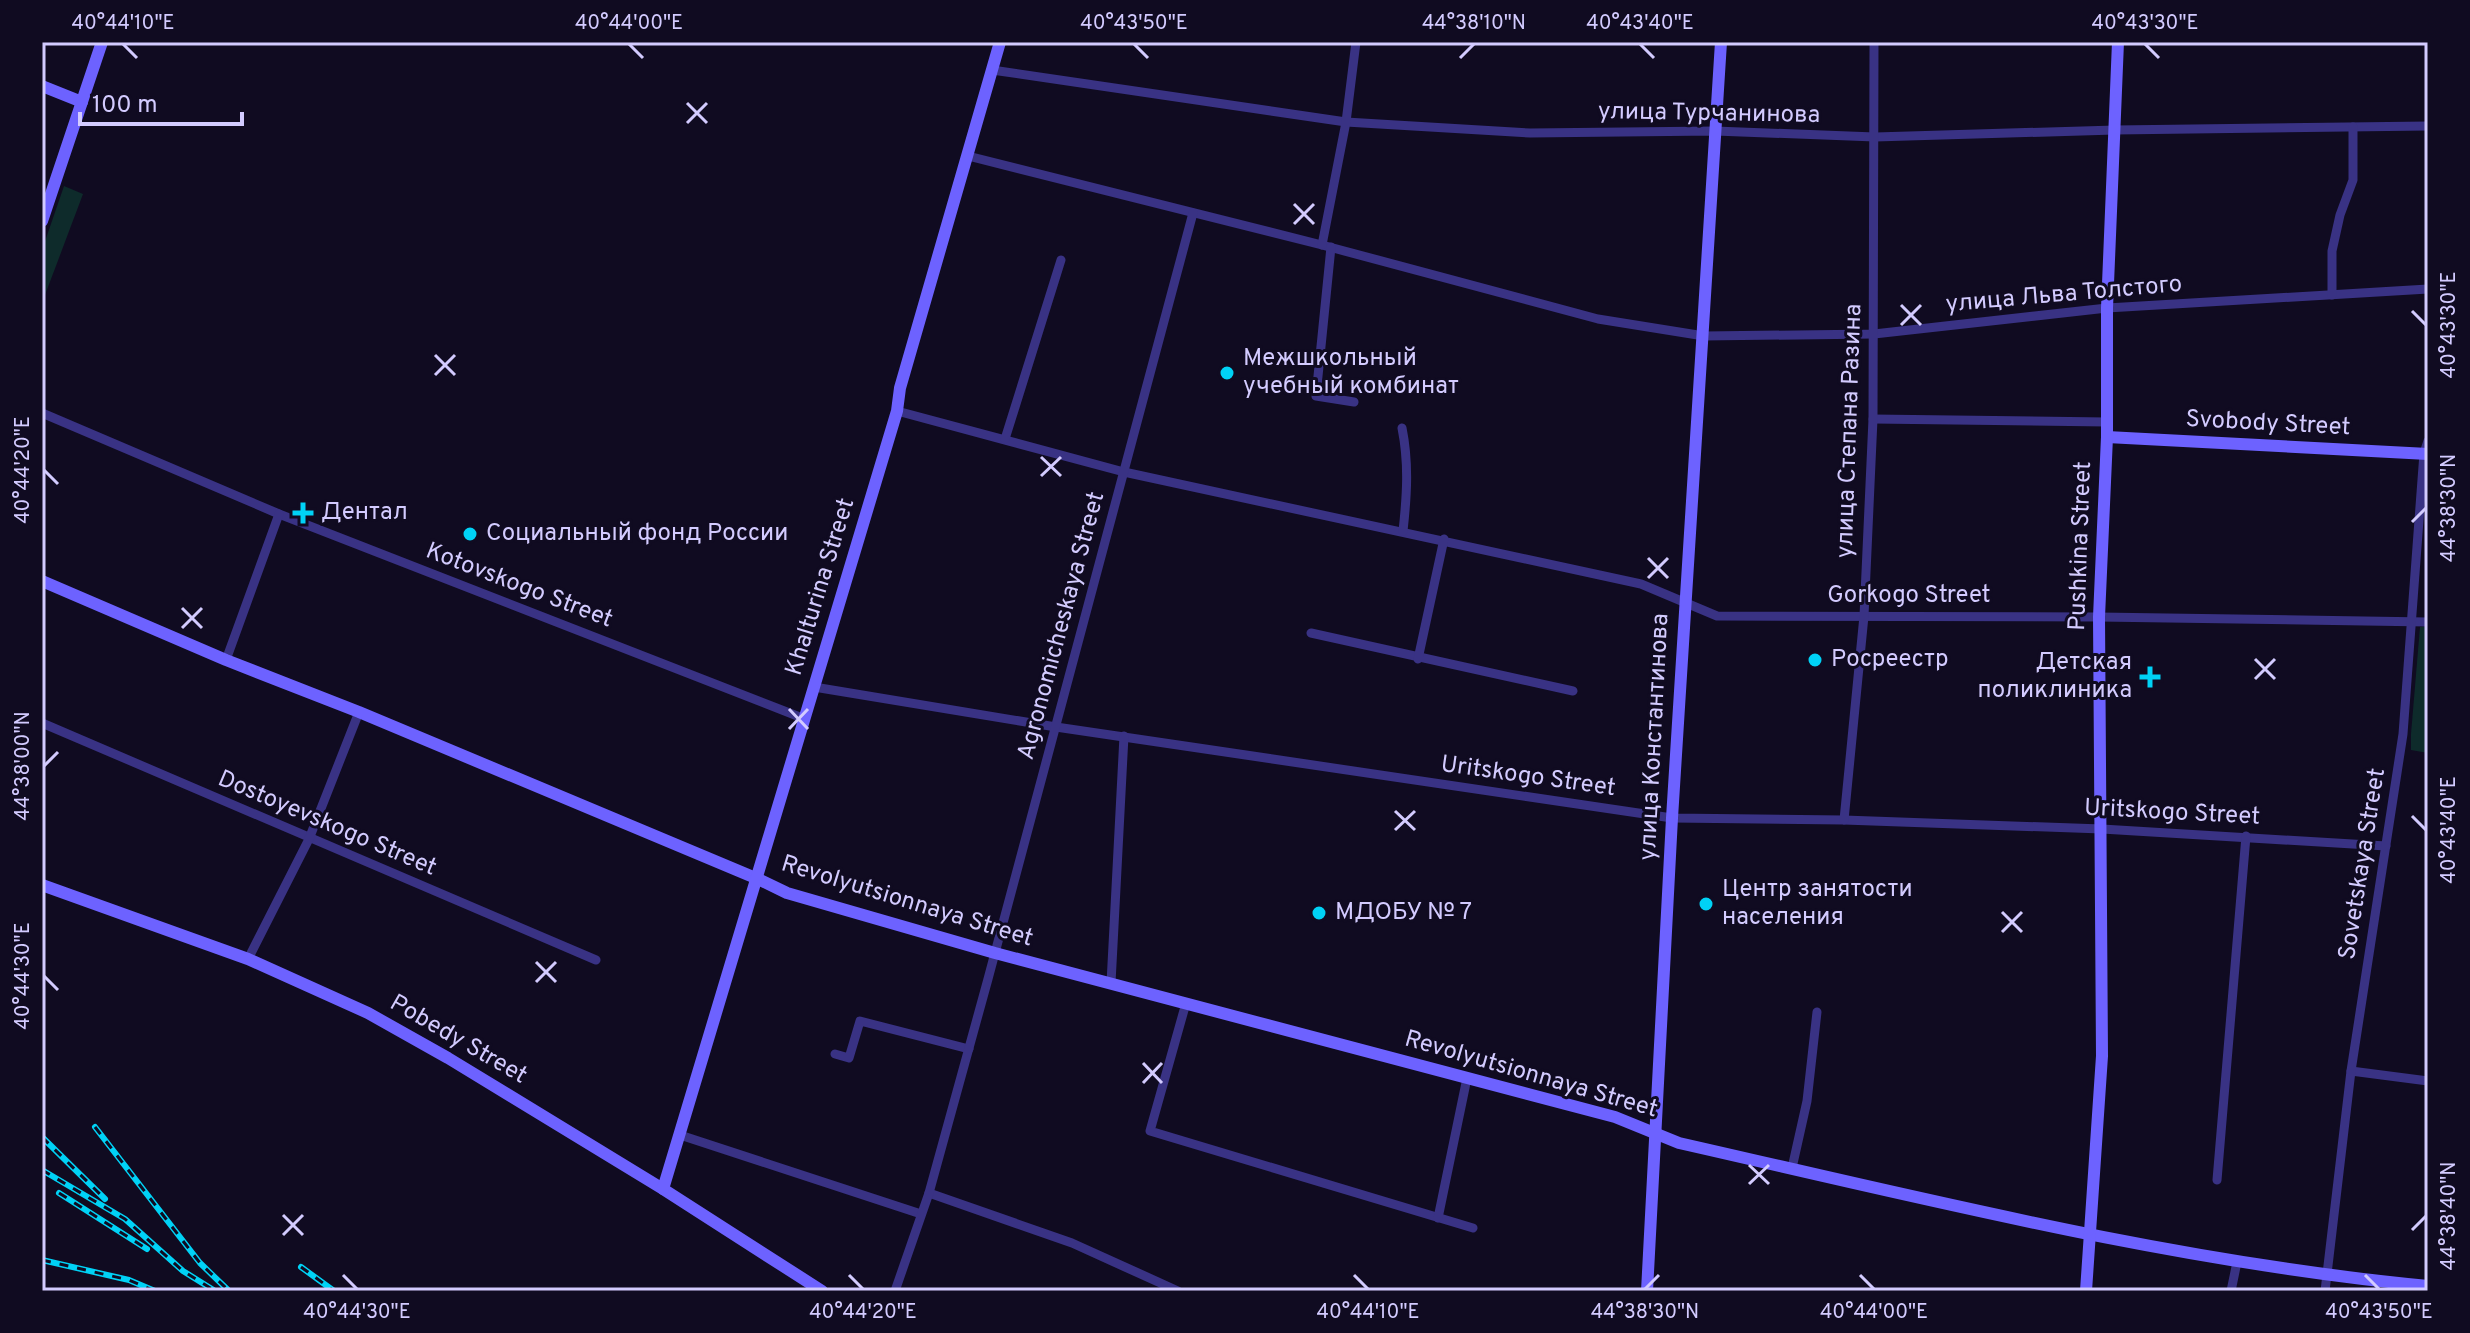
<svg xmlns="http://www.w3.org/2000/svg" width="2470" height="1333" font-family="Overpass,sans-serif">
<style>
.green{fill:#0e2b2b}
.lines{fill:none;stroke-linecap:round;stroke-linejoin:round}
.street{stroke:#393284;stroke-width:9}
.secondary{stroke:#6d62ff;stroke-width:12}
.rail-casing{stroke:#00d2f6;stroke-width:6}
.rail{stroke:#100b21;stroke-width:3;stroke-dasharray:9;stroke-linecap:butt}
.ticks{fill:none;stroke:#d3cbff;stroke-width:3}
.poi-dot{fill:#00d2f6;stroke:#100b21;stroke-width:3}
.labels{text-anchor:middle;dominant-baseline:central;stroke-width:6;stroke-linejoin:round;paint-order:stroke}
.street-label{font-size:24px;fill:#d3cbff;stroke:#100b21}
.poi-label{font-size:24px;fill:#d3cbff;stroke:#100b21;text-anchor:start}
.neatline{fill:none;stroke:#d3cbff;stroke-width:3}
.ticks-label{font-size:20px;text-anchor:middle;fill:#d3cbff}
</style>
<rect width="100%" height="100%" fill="#100b21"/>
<!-- green -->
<g class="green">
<path d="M 64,186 L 83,194 L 42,303 L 42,250 Z"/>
<path d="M 2428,626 L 2428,753 L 2411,750 L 2411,734 L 2420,627 Z"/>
</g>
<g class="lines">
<!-- street -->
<g class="street">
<path d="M 992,70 L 1346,122 L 1530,133 L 1715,131 L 1875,137 L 2115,130 L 2428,126"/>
<path d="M 968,156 L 1322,245 L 1598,319 L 1704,336 L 1874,334 L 2107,308 L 2428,289"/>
<path d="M 1322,245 L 1346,122 L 1356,42"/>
<path d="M 1331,247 L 1316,396 L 1354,402"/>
<path d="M 2332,295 L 2332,251 L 2340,215 L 2353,180 L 2353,127"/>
<path d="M 897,411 L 1124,472 L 1641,584 L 1717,616 L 2099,617 L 2428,622"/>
<path d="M 42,413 L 279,514 L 805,719"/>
<path d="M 1873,419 L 2107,422"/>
<path d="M 1402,428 C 1409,463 1407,495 1403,531"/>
<path d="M 1005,439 L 1061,260"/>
<path d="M 1311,633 L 1573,691"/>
<path d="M 1418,659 L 1444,539"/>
<path d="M 226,660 L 279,514"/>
<path d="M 814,687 L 1056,727 L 1672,818 L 1844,820 L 2102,829 L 2386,846"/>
<path d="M 42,723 L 596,960"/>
<path d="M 1844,820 L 1864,616 L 1873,419 L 1874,42"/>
<path d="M 248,959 L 309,839 L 359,712"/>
<path d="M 1111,983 L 1124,736"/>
<path d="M 1186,1003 L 1150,1131 L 1473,1228"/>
<path d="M 835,1054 L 849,1058 L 860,1021 L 969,1049"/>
<path d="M 2351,1071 L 2428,1081"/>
<path d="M 680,1135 L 921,1214"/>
<path d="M 1792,1168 L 1807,1101 L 1817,1012"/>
<path d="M 2217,1180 L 2246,836"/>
<path d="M 929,1193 L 1072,1243 L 1178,1291"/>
<path d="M 1438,1218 L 1467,1078"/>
<path d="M 895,1291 L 929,1193 L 988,979 L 1193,213"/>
<path d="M 2231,1291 L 2237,1262"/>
<path d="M 2325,1291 L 2351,1071 L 2403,734 L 2424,453 L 2428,441"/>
</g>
<!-- secondary -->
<g class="secondary">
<path d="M 42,86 L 82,102"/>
<path d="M 42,221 L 102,42"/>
<path d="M 2107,437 L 2428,454"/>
<path d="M 42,581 L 226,660 L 359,712 L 758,879 L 787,893 L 995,953 L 1615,1117 L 1679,1143 C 1926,1199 2175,1262 2428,1286"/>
<path d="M 42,885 L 248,959 L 368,1013 L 448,1058 L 663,1189 L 822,1291"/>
<path d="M 663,1189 L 897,411 L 900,388 L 1000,42"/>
<path d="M 1647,1291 L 1672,818 L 1721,42"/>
<path d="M 2086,1291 L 2102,1056 L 2099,617 L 2107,437 L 2107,308 L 2118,42"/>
</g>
<defs>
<g id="rail">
<path d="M 95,1127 L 200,1263 L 229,1291"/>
<path d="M 42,1137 L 105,1199"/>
<path d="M 42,1170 L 125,1219 L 183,1271 L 215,1291"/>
<path d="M 59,1193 L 147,1249"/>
<path d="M 42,1260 L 129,1280 L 155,1291"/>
<path d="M 301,1267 L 334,1291"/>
</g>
</defs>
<!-- rail casing -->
<use href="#rail" class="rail-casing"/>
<!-- rail -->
<use href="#rail" class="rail"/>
</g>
<!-- ticks -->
<path class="ticks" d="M 123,44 L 137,58M 629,44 L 643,58M 1134,44 L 1148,58M 1640,44 L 1654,58M 2145,44 L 2159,58M 1460,58 L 1474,44M 687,103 L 707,123M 687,123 L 707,103M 1294,204 L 1314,224M 1294,224 L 1314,204M 1901,305 L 1921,325M 2412,311 L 2426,325M 1901,325 L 1921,305M 435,355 L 455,375M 435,375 L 455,355M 1041,457 L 1061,476M 44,470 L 58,484M 1041,476 L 1061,457M 2412,522 L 2426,508M 1648,558 L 1668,578M 1648,578 L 1668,558M 182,608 L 202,628M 182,628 L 202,608M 2255,659 L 2275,679M 2255,679 L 2275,659M 789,709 L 808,729M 789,729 L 808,709M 44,766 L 58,752M 1395,811 L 1415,830M 2412,816 L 2426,830M 1395,830 L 1415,811M 2002,912 L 2022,932M 2002,932 L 2022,912M 536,962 L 556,982M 44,976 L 58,990M 536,982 L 556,962M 1143,1063 L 1162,1083M 1143,1083 L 1162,1063M 1749,1165 L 1769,1184M 1749,1184 L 1769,1165M 283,1215 L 303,1235M 2412,1230 L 2426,1216M 283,1235 L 303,1215M 343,1275 L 357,1289M 849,1275 L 863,1289M 1354,1275 L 1368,1289M 1860,1275 L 1874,1289M 2365,1275 L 2379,1289M 1645,1289 L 1659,1275"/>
<!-- markers -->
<g class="poi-dot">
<circle cx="1227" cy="373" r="8"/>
<path d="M299 501h8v8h8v8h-8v8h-8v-8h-8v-8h8z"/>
<circle cx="470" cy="534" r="8"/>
<circle cx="1815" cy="660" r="8"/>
<path d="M2146 665h8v8h8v8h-8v8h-8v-8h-8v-8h8z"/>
<circle cx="1706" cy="904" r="8"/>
<circle cx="1319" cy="913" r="8"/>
</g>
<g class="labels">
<!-- street labels -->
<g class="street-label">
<text transform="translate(1709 114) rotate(1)">улица Турчанинова</text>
<text transform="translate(2064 295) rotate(-5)">улица Льва Толстого</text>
<text transform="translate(2268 424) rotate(3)">Svobody Street</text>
<text transform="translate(1850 431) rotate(-88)">улица Степана Разина</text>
<text transform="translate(2081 546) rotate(-88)">Pushkina Street</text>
<text transform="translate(519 586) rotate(21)">Kotovskogo Street</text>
<text transform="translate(821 587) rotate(-73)">Khalturina Street</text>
<text x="1909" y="596">Gorkogo Street</text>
<text transform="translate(1062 626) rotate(-75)">Agronomicheskaya Street</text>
<text transform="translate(1655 737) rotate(-87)">улица Константинова</text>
<text transform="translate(1528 777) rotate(8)">Uritskogo Street</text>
<text transform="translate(2172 813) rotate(3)">Uritskogo Street</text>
<text transform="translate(327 824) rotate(23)">Dostoyevskogo Street</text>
<text transform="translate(2363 864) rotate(-81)">Sovetskaya Street</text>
<text transform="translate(907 902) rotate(17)">Revolyutsionnaya Street</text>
<text transform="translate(458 1040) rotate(30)">Pobedy Street</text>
<text transform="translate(1531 1075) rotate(16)">Revolyutsionnaya Street</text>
</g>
<!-- poi labels -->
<g class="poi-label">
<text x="1243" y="359">Межшкольный<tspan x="1243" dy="28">учебный комбинат</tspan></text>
<text x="321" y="513">Дентал</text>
<text x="486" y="534">Социальный фонд России</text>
<text x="1831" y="660">Росреестр</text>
<text x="2132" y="663" text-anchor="end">Детская<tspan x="2132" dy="28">поликлиника</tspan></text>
<text x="1722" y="890">Центр занятости<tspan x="1722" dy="28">населения</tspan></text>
<text x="1335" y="913">МДОБУ № 7</text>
</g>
</g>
<!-- border -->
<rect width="2470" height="1333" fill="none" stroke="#100b21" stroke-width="88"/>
<!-- scale -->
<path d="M80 112v12h162v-12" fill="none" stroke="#d3cbff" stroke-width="4"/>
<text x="92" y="112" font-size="24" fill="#d3cbff" stroke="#100b21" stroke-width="6" paint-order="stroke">100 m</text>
<rect x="44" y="44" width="2382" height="1245" class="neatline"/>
<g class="ticks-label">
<text x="123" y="29">40°44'10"E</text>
<text x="629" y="29">40°44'00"E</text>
<text x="1134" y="29">40°43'50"E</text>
<text x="1474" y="29">44°38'10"N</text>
<text x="1640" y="29">40°43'40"E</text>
<text x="2145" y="29">40°43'30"E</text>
<text transform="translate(2448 325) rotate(-90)" y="7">40°43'30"E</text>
<text transform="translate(22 470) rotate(-90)" y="7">40°44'20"E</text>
<text transform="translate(2448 508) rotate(-90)" y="7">44°38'30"N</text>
<text transform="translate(22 766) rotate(-90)" y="7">44°38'00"N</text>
<text transform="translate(2448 830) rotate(-90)" y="7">40°43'40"E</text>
<text transform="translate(22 976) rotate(-90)" y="7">40°44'30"E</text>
<text transform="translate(2448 1216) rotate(-90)" y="7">44°38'40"N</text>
<text x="357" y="1318">40°44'30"E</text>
<text x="863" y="1318">40°44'20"E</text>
<text x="1368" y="1318">40°44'10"E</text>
<text x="1645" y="1318">44°38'30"N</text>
<text x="1874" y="1318">40°44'00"E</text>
<text x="2379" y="1318">40°43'50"E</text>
</g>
</svg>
